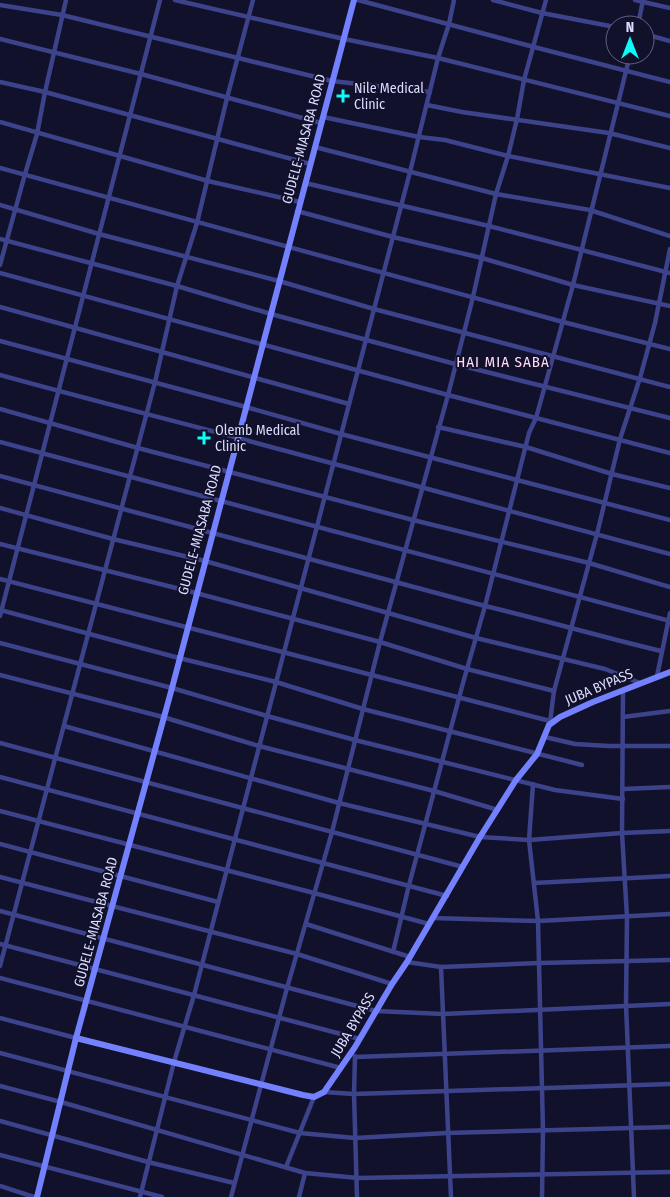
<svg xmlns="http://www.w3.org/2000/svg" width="670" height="1197" font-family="'Fira Sans Condensed',sans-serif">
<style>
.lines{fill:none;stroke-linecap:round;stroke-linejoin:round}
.street{stroke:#3c438a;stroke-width:4.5}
.secondary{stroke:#7381fe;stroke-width:6}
.poi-dot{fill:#08fef7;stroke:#12112b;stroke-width:2}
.labels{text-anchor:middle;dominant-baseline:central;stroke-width:4;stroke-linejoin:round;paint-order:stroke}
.poi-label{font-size:14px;fill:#dbdcff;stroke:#12112b;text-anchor:start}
.street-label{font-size:14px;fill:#dbdcff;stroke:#12112b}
.neighbourhood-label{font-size:15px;letter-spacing:1px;fill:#ffddf7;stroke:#12112b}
</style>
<rect width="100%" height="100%" fill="#12112b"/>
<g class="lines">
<!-- street -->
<g class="street">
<path d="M 175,0 L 344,39 L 438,58 L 670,116"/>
<path d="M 358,0 L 534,47 L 670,82"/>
<path d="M 493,0 L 542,13 L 615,27"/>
<path d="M 635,0 L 670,8"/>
<path d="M 0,5 L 62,15 L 332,81 L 430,92"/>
<path d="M 638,25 L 643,0"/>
<path d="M 645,34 L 670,41"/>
<path d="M 0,39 L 141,74 L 321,123"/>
<path d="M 0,82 L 45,92 L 310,164"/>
<path d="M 427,105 L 462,112 L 609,133 L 670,148"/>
<path d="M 323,117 L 419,137 L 445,140 L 508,156 L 670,188"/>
<path d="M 0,122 L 208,181 L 300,202"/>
<path d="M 315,147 L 496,194 L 590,210 L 670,236"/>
<path d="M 0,168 L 563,322 L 670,349"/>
<path d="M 305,183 L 489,226 L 670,273"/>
<path d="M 0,205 L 99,234 L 279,281 L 374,309 L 670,387"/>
<path d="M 297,211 L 393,237 L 482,258 L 573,285 L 670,306"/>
<path d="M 0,239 L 177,286 L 271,314 L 455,364 L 670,418"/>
<path d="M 0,265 L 25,174 L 37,134 L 45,92 L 66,0"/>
<path d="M 0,273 L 448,395 L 670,453"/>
<path d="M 0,307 L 349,404"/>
<path d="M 0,341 L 246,407 L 341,434 L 670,520"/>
<path d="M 0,375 C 79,397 159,417 238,438 C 382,477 526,515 670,554"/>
<path d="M 0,409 L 138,448 L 413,520 L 589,563 L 670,587"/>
<path d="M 438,427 L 526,447 L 612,474 L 670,488"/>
<path d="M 0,442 L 670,621"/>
<path d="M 0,476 L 485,606 C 544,620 602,637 661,651"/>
<path d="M 0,508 L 113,539 L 205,561 L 476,638 L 605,669 L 640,683"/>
<path d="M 0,544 L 196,593 L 380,642 L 467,669 L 554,691"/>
<path d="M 0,579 L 550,721"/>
<path d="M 0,610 L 179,658 L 276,682 L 363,709 L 582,765"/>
<path d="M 0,616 L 160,0"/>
<path d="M 0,643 L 172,688 L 267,716 L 355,740 L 555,790 L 623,799"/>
<path d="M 0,675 L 163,717 L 259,746 L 434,791 L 498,810"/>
<path d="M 657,676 L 670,613"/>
<path d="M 623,690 L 622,833 L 627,917 L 626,1005 L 634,1197"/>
<path d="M 623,717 L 670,711"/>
<path d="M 550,722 L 554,691 L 563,658 L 597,534 L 620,439 L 640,378 L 655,323 L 670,249"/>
<path d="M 64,726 L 339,803 L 480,837 L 529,840 L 622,833 L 670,831"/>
<path d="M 545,737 L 575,744 L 609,746 L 670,746"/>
<path d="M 0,743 L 463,867"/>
<path d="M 0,777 L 447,896"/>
<path d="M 533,784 L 529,840 L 538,921 L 543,1131 L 542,1197"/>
<path d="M 623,789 L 670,787"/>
<path d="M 0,811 L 314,893 L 429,924"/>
<path d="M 0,844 L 218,902"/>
<path d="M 0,877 L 297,954 L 392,984"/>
<path d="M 534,883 L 670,876"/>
<path d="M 0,911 L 376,1011 L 443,1014 L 670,1004"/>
<path d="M 432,918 L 538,921 L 670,914"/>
<path d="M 306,924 L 410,957"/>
<path d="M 0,944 L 360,1039"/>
<path d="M 393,952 L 409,885 L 463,683 L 485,606 L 529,433 L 536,418 L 573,285 L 630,55"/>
<path d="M 407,962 L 441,967 L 539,963 L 670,960"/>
<path d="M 0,966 L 155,382 L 177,286 L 197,223 L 227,98 L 253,0"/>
<path d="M 441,967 L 451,1197"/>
<path d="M 0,978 L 341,1068"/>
<path d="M 0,1018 L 76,1038"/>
<path d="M 0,1053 L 300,1133 L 355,1138 L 447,1133 L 670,1127"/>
<path d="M 355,1056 L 354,1094 L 357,1197"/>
<path d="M 355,1057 L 670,1046"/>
<path d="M 0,1086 L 61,1102 L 305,1173 L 358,1178 L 670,1172"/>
<path d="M 324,1092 L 354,1094 L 670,1084"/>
<path d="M 0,1121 L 148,1162 L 234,1183"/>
<path d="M 0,1155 L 162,1197"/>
<path d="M 286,1167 L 314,1097"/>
<path d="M 0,1186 L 34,1197"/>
<path d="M 140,1197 L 174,1062 L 194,995 L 410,172 L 438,58 L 449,24 L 454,0"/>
<path d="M 231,1197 L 287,988 L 332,832 L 380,642 L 448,395 L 473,297 L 496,194 L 508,156 L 517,119 L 524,80 L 546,0"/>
<path d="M 299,1197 L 305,1173"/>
</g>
<!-- secondary -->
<g class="secondary">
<path d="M 76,1038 L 303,1095 L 314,1097 L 324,1092 L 355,1047 L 392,984 L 407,962 L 480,837 L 516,780 L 537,754 L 549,725 L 560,717 L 593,702 L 670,672"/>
<path d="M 37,1197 L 76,1038 L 172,688 L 354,0"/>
</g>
</g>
<!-- markers -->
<g class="poi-dot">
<path d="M340.5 88.5h5v5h5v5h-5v5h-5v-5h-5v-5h5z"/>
<path d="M201.5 430.5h5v5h5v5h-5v5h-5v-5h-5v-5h5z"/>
</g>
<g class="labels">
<!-- poi labels -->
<g class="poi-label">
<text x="354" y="88">Nile Medical<tspan x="354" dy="16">Clinic</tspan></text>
<text x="215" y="430">Olemb Medical<tspan x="215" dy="16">Clinic</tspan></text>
</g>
<!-- street labels -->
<g class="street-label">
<text transform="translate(304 139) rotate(-75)">GUDELE-MIASABA ROAD</text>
<text transform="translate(200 530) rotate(-75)">GUDELE-MIASABA ROAD</text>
<text transform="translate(599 687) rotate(-23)">JUBA BYPASS</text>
<text transform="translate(96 922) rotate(-75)">GUDELE-MIASABA ROAD</text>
<text transform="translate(353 1025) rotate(-59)">JUBA BYPASS</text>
</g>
<!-- neighbourhood labels -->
<g class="neighbourhood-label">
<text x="503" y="362">HAI MIA SABA</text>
</g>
</g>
<!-- north arrow -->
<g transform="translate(630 40)"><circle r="24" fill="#12112b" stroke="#626280"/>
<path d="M0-4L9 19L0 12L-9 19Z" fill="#08fef7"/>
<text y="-8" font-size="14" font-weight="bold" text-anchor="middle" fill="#dbdcff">N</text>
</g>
</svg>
